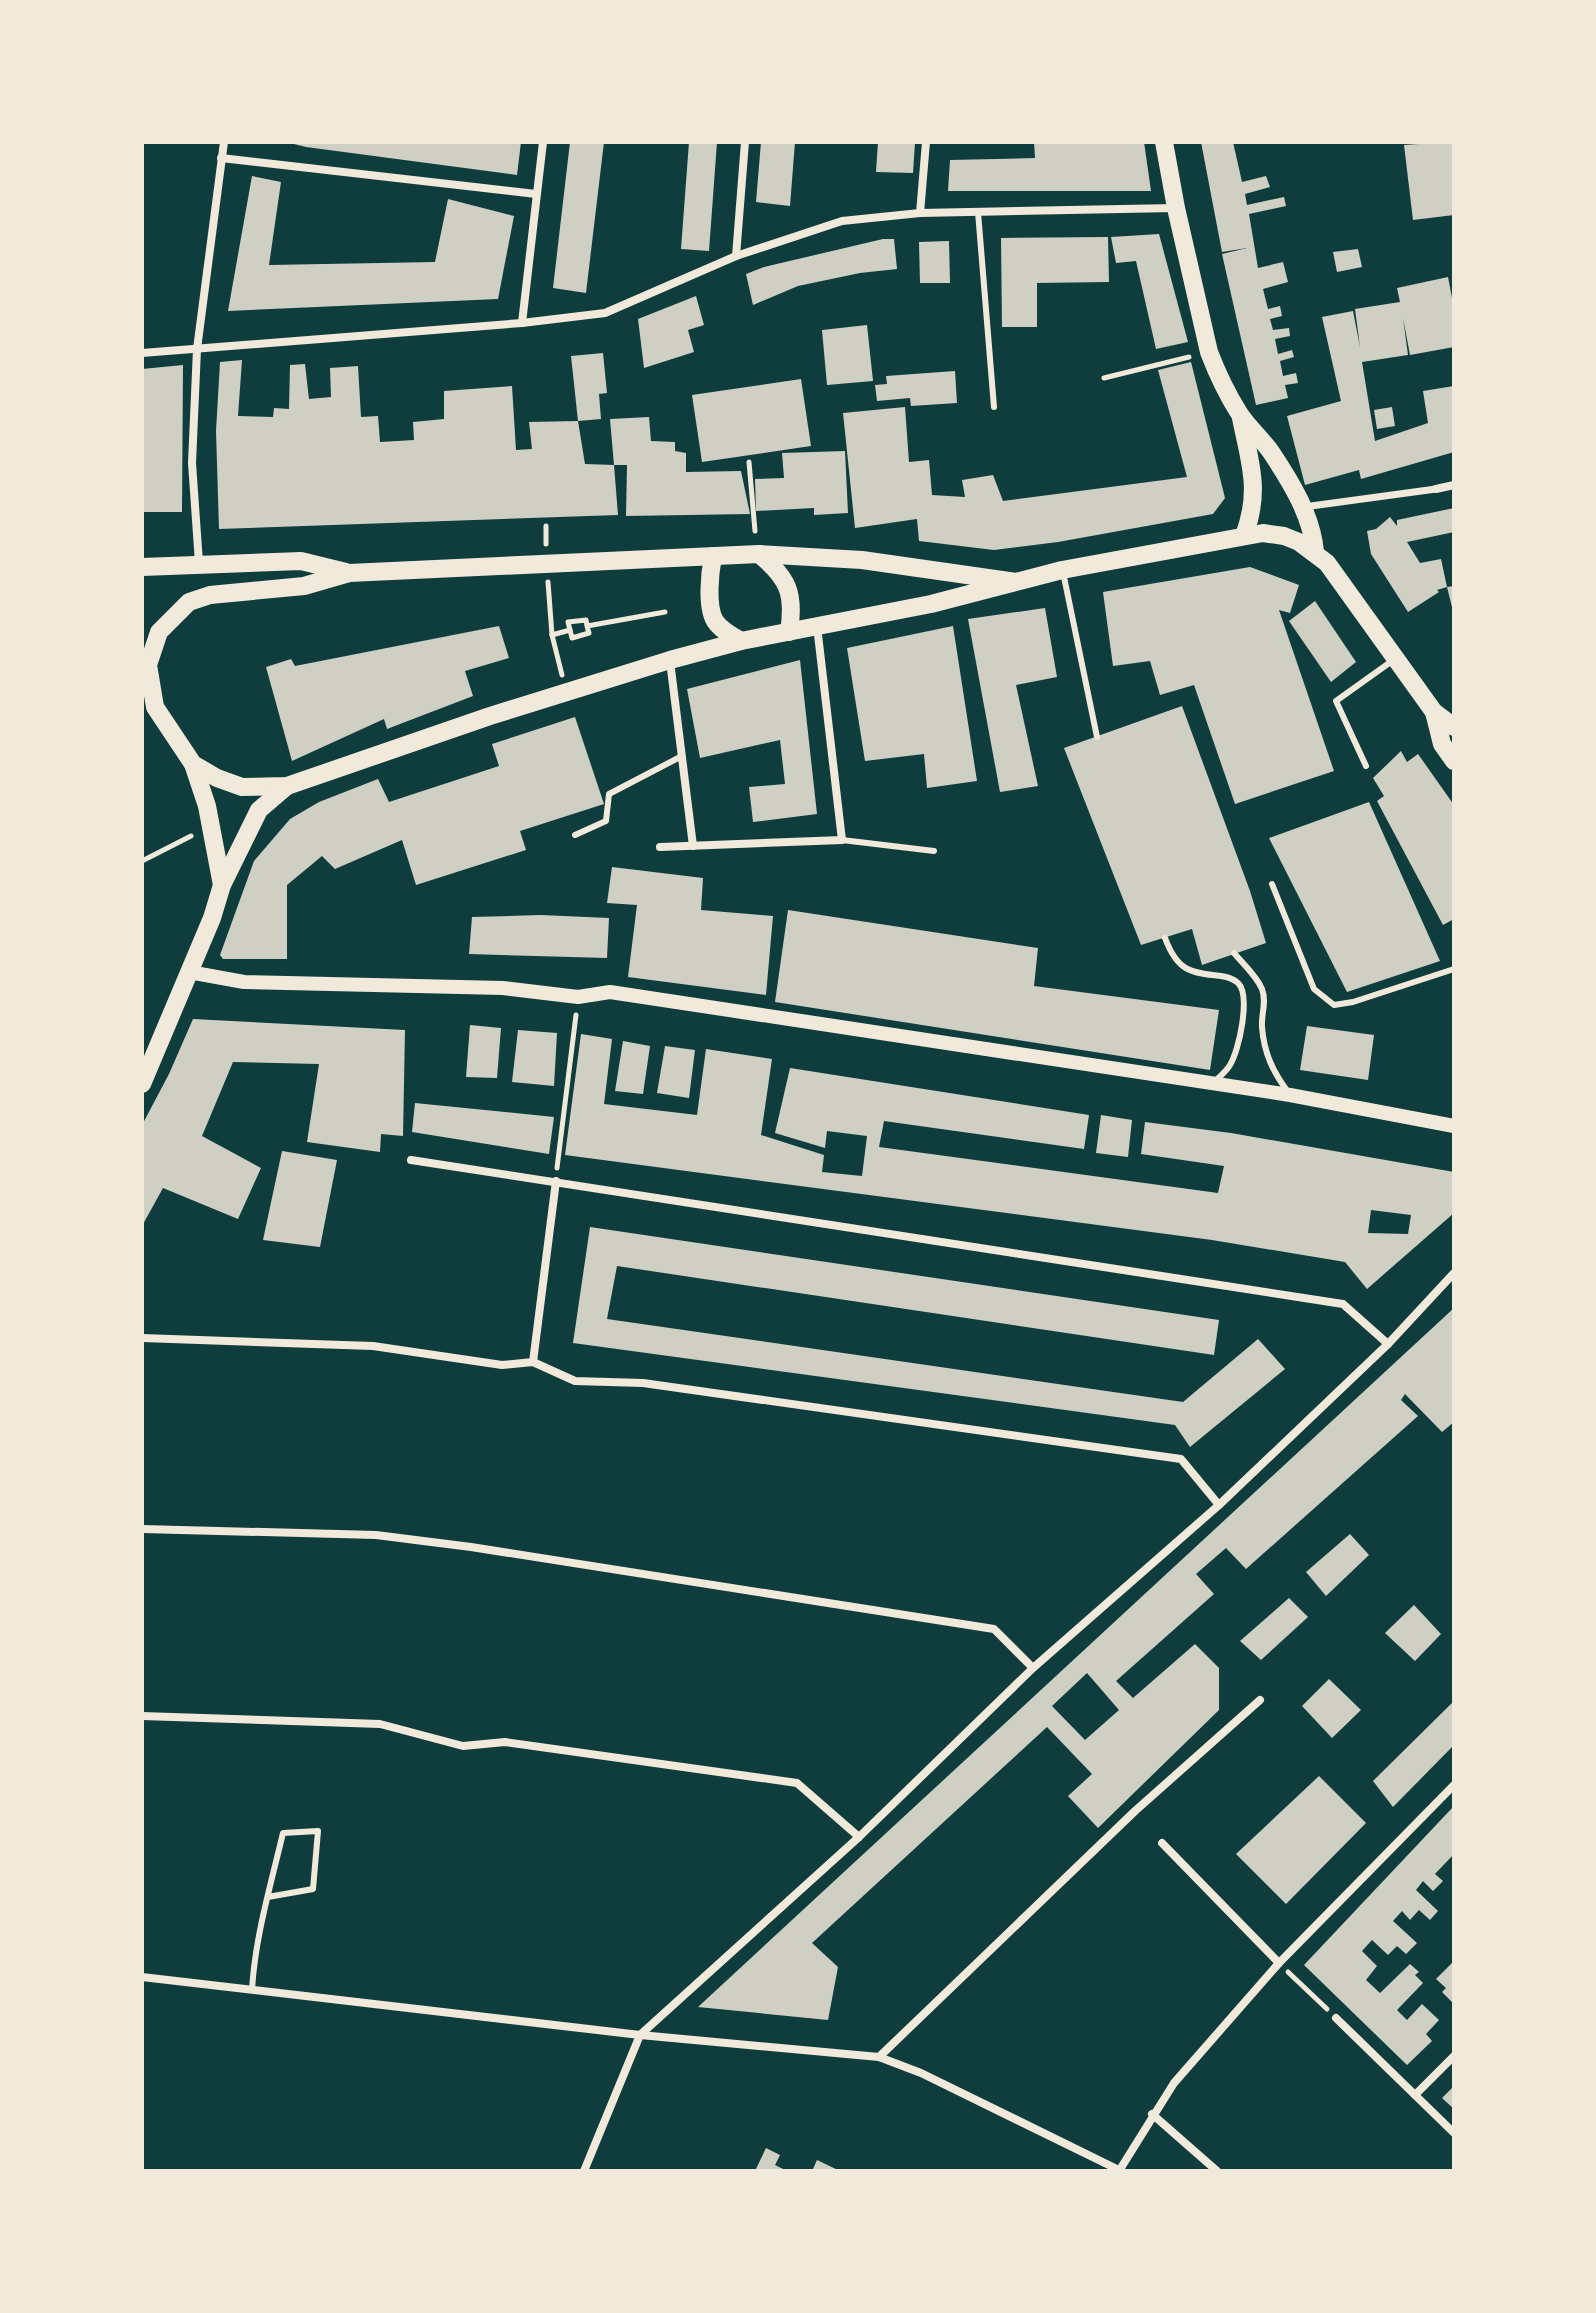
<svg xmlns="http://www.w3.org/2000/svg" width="1596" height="2313" font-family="Ubuntu,sans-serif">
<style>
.building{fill:#cfcfc3;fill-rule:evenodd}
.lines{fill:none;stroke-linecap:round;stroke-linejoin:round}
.path{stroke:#f1e9da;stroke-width:5}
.service{stroke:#f1e9da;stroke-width:6}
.pedestrian{stroke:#f1e9da;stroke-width:7}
.minor{stroke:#f1e9da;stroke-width:8}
.tertiary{stroke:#f1e9da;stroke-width:14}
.primary{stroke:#f1e9da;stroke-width:18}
</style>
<rect width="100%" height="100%" fill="#0f3d3e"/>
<!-- building -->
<g class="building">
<path d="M 286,142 L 521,142 L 517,175 L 306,147 Z"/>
<path d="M 570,142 L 604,142 L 586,293 L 553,288 Z"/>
<path d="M 689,142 L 717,142 L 709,251 L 681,249 Z"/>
<path d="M 761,142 L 795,142 L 790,206 L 756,202 Z"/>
<path d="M 878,142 L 915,142 L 913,173 L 876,172 Z"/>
<path d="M 1034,142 L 1144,142 L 1151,191 L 948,191 L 950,160 L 1035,158 Z"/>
<path d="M 1201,142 L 1233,142 L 1242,182 L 1266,176 L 1270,187 L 1245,194 L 1247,205 L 1284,197 L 1286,206 L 1249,214 L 1258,268 L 1283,262 L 1288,282 L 1263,289 L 1268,309 L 1280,306 L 1282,316 L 1270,319 L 1273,330 L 1289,328 L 1290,336 L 1275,339 L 1278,354 L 1292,350 L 1294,357 L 1280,361 L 1283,376 L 1296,373 L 1298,383 L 1285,385 L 1288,398 L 1256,405 L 1222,254 L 1247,248 L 1222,252 Z"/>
<path d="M 1448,142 L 1454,142 L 1454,215 L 1413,220 L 1404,145 Z"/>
<path d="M 252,176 L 281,182 L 269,265 L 435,262 L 448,199 L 514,216 L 498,299 L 228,311 Z"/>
<path d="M 1159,234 L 1188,342 L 1156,349 L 1136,261 L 1116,263 L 1111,237 Z"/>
<path d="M 1108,237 L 1109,282 L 1037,283 L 1037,327 L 1002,327 L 1001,238 Z"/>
<path d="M 883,239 L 894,239 L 897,269 L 860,273 L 798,286 L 753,305 L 746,274 L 764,267 Z"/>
<path d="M 949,241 L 950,283 L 920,283 L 919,242 Z"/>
<path d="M 1358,249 L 1362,267 L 1337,272 L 1333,252 Z"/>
<path d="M 1448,277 L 1454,308 L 1454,347 L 1410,355 L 1403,318 L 1408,355 L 1362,362 L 1375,441 L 1428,423 L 1423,391 L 1454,386 L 1454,452 L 1361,479 L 1359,470 L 1305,485 L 1287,416 L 1341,401 L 1322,317 L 1353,311 L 1360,347 L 1355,309 L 1400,302 L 1397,288 Z"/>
<path d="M 696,296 L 704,325 L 688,330 L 694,352 L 644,368 L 638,319 Z"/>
<path d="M 867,325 L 873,381 L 827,385 L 822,330 Z"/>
<path d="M 603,353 L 607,393 L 599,394 L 601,419 L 578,421 L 571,356 Z"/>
<path d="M 242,360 L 238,416 L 273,417 L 274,408 L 289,409 L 290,365 L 305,364 L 309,399 L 331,397 L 330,368 L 358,366 L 361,417 L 378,416 L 380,442 L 414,440 L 413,422 L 444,419 L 444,391 L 512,386 L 516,450 L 532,449 L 529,422 L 578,421 L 585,464 L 614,465 L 610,419 L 649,417 L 651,441 L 675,442 L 675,451 L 686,453 L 686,472 L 741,471 L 750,514 L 626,516 L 627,465 L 614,465 L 618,515 L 219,529 L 216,431 L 220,362 Z"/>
<path d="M 1191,362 L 1225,498 L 1213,514 L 1058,542 L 994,550 L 919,541 L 917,519 L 855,528 L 843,413 L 905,407 L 909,462 L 929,460 L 932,495 L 965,497 L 962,480 L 993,475 L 1003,501 L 1187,477 L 1158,370 Z"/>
<path d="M 183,365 L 182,512 L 142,512 L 142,369 Z"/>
<path d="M 955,371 L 957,403 L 911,406 L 910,398 L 877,401 L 875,385 L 887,384 L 886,376 Z"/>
<path d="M 801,379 L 811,446 L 702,462 L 692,395 Z"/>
<path d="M 1392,407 L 1395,426 L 1377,429 L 1374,410 Z"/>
<path d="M 845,451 L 848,513 L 814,515 L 814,508 L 756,511 L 755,479 L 784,478 L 782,453 Z"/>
<path d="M 1454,508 L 1454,532 L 1407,542 L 1420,563 L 1441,559 L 1447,587 L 1437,590 L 1439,592 L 1408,612 L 1371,554 L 1367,531 L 1376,529 L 1390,517 L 1397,526 L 1397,520 Z"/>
<path d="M 1250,567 L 1299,585 L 1290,613 L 1279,610 L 1334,771 L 1235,804 L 1194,685 L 1160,695 L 1150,661 L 1113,666 L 1103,592 Z"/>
<path d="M 1454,586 L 1454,611 L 1453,611 L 1447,587 Z"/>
<path d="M 1315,601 L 1356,662 L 1331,682 L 1289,621 Z"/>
<path d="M 1045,608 L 1057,677 L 1016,685 L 1038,786 L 1000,792 L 968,619 Z"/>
<path d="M 499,626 L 509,658 L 465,671 L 473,696 L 387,729 L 384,719 L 292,761 L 266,667 L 291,659 L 295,666 Z"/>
<path d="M 953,626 L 977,781 L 927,788 L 924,754 L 865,761 L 847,648 Z"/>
<path d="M 800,660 L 817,814 L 753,822 L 749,787 L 785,784 L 780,740 L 700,758 L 687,689 Z"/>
<path d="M 1182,706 L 1250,891 L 1266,943 L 1202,965 L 1192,929 L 1141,945 L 1064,748 Z"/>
<path d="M 575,717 L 604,804 L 520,831 L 526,850 L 416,885 L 402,840 L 335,869 L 322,856 L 287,885 L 287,959 L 223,959 L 220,955 L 254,861 L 290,819 L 319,802 L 378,779 L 389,802 L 499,766 L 492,744 Z"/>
<path d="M 1401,751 L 1407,762 L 1418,754 L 1454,805 L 1454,919 L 1443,925 L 1377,801 L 1384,796 L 1373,778 Z"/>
<path d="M 1369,802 L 1440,961 L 1347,992 L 1269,838 Z"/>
<path d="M 612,867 L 703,878 L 701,910 L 773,916 L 766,995 L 628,977 L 637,905 L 607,903 Z"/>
<path d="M 788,910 L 1038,948 L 1034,986 L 1219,1010 L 1210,1070 L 775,1002 Z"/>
<path d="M 541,915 L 609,918 L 607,958 L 469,954 L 472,917 Z"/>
<path d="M 193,1019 L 405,1030 L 403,1136 L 381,1134 L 380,1152 L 307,1142 L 319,1064 L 233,1062 L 202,1136 L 261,1168 L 238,1219 L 163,1188 L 142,1226 L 142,1125 L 169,1074 Z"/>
<path d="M 470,1025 L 501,1028 L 497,1078 L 466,1077 Z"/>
<path d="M 1307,1026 L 1374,1035 L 1368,1080 L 1300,1070 Z"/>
<path d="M 518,1030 L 557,1033 L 554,1086 L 512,1082 Z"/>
<path d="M 581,1034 L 612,1039 L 604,1104 L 697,1115 L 706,1049 L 772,1059 L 761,1135 L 824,1155 L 822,1172 L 862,1176 L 867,1136 L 827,1131 L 825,1148 L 775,1133 L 790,1068 L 1089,1115 L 1084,1149 L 884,1121 L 879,1147 L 1218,1193 L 1224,1166 L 1141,1154 L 1145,1122 L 1231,1133 L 1454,1172 L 1454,1213 L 1367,1289 L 1345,1262 L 1212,1240 L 565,1155 ZM 1371,1210 L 1411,1215 L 1408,1234 L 1368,1233 Z"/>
<path d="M 623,1041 L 650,1046 L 643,1094 L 615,1091 Z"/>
<path d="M 665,1046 L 695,1050 L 689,1098 L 657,1093 Z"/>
<path d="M 415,1103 L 554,1117 L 549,1154 L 412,1132 Z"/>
<path d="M 1101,1115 L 1132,1120 L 1128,1157 L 1096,1153 Z"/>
<path d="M 282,1151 L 337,1160 L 320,1247 L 263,1240 Z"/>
<path d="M 590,1227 L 1219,1320 L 1214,1355 L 617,1266 L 607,1319 L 1183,1402 L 1258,1339 L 1285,1369 L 1190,1447 L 1175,1425 L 573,1343 Z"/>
<path d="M 1454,1308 L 1454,1422 L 1442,1432 L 1405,1394 L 1401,1400 L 1418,1416 L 1246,1569 L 1226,1548 L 1196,1574 L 1214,1594 L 1116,1681 L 1133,1698 L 1195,1644 L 1219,1668 L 1219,1710 L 1098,1828 L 1068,1796 L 1092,1774 L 1047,1727 L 812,1943 L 838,1967 L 828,2020 L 698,2007 ZM 1087,1673 L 1119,1710 L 1085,1740 L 1052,1706 Z"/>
<path d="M 1350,1534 L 1369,1555 L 1326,1596 L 1306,1572 Z"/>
<path d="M 1289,1598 L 1308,1617 L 1261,1660 L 1240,1641 Z"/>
<path d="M 1414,1605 L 1441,1634 L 1415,1661 L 1385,1633 Z"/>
<path d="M 1329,1679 L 1361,1710 L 1332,1738 L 1302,1706 Z"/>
<path d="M 1454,1701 L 1454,1745 L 1393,1807 L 1373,1781 Z"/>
<path d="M 1319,1776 L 1366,1823 L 1286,1904 L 1236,1854 Z"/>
<path d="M 1454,1806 L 1454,1854 L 1435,1874 L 1443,1881 L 1433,1891 L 1423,1881 L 1416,1890 L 1438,1911 L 1430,1920 L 1419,1910 L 1410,1920 L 1402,1911 L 1393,1921 L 1417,1943 L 1406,1954 L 1397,1946 L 1388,1955 L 1372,1940 L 1362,1951 L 1377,1966 L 1366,1980 L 1380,1993 L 1410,1964 L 1419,1972 L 1415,1975 L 1423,1983 L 1397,2010 L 1407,2020 L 1422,2004 L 1439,2020 L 1426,2034 L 1432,2041 L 1407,2065 L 1304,1965 Z"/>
<path d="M 1452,1963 L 1454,1965 L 1454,2004 L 1442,1992 L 1446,1988 L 1436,1979 Z"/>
<path d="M 1454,2086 L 1454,2109 L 1442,2098 Z"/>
<path d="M 766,2148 L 780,2155 L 775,2165 L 787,2171 L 755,2171 Z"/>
<path d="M 817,2160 L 840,2171 L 812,2171 Z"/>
</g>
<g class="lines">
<!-- path -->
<g class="path">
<path d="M 1104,378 L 1189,357"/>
<path d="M 749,462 L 755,531"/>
<path d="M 546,526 L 546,544"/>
<path d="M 548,582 L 552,635 L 562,675"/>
<path d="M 587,626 L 586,620 L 568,622 L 572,638 L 589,633 L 587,626 L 665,612"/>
<path d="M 552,635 L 570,630"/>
<path d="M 142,861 L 191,836"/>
<path d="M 557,1168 L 576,1015"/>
<path d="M 1288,1972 L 1327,2009"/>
</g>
<!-- service -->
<g class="service">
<path d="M 978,212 L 994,407"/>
<path d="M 1063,572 L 1097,737"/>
<path d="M 1366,766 L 1336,701 L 1392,661"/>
<path d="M 575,835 L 606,821 L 609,794 L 682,756"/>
<path d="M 842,840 L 934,851"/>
<path d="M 1272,884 L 1314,989 L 1334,1005 L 1353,1002 L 1454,969"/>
<path d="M 1165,938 C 1177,970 1189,973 1221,976 C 1227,977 1233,978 1238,983 C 1251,995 1239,1051 1230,1065 C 1226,1072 1218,1078 1213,1083"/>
<path d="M 1234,953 C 1243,964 1256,975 1262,989 C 1267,1002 1261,1014 1262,1027 C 1264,1053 1273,1072 1288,1092"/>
<path d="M 252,1990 C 255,1937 271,1884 283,1833 L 318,1831 L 313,1889 L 268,1897"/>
</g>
<!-- pedestrian -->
<path class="pedestrian" d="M 1311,506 L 1436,489"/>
<!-- minor -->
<g class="minor">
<path d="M 221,158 L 536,194"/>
<path d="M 920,213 L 926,142"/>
<path d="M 736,256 L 745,142"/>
<path d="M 522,323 L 543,142"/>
<path d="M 142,353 L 522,323 L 605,313 L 736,256 L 842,221 L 920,213 L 1175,208"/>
<path d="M 1436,489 L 1454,485"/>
<path d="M 199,563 L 192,463 L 197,349 L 224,142"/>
<path d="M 670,661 L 693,846"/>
<path d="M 660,847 L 842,840 L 817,626"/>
<path d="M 411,1160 L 1343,1304 L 1388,1344"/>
<path d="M 142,1338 L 373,1346 L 502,1365 L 533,1362 L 575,1381 L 643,1383 L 1181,1459 L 1219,1505"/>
<path d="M 533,1362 L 556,1181"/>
<path d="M 142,1529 L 376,1535 L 471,1547 L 994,1629 L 1033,1668"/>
<path d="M 142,1716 L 380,1724 L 463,1746 L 505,1742 L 797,1783 L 859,1837"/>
<path d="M 1162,1843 L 1279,1963"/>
<path d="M 142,1977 L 640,2035 L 879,2057 L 921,2073 L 1119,2170"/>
<path d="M 1336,2018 L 1454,2133"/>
<path d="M 879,2057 L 1135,1811 L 1260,1700"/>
<path d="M 1415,2095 L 1454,2056"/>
<path d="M 1152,2114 L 1217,2171"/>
<path d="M 584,2171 L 640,2035 L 859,1837 L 1033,1668 L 1219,1505 L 1388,1344 L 1454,1273"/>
<path d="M 1119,2171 L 1174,2083 L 1279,1963 L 1454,1785"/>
</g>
<!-- tertiary -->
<path class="tertiary" d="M 189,972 L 244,982 L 503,988 L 578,997 L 610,992 L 1290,1095 L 1454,1126"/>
<!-- primary -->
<g class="primary">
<path d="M 1164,142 L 1176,208 L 1209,352 C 1217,373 1227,394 1239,413 C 1248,427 1261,438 1271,452 C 1291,482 1312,516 1315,552"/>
<path d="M 1241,418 C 1250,463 1261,490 1244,536"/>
<path d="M 759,554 C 788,578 795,593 789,632"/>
<path d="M 713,556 C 710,572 706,606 715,621 C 721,630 732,636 741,641"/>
<path d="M 142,567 L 301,561 L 346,572"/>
<path d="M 1016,582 L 862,560 L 759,554 L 349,573 L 304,586 L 210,595 L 189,602 L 159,632 L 148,665 L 155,707 L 193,764 L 217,778 L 242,787 L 287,786 L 490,716 L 670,660 L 741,641 L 931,604 L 1062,570 L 1263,533 L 1284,536 L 1299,542 L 1327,563 L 1434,712 L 1454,727"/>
<path d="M 1434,712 L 1442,744 L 1454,761"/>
<path d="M 193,764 L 207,806 L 222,885"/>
<path d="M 142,1084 L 212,918 L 222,885 L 259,810 L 287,786"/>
</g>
</g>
<!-- border -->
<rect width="1596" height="2313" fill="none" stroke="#f1e9da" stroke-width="288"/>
</svg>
